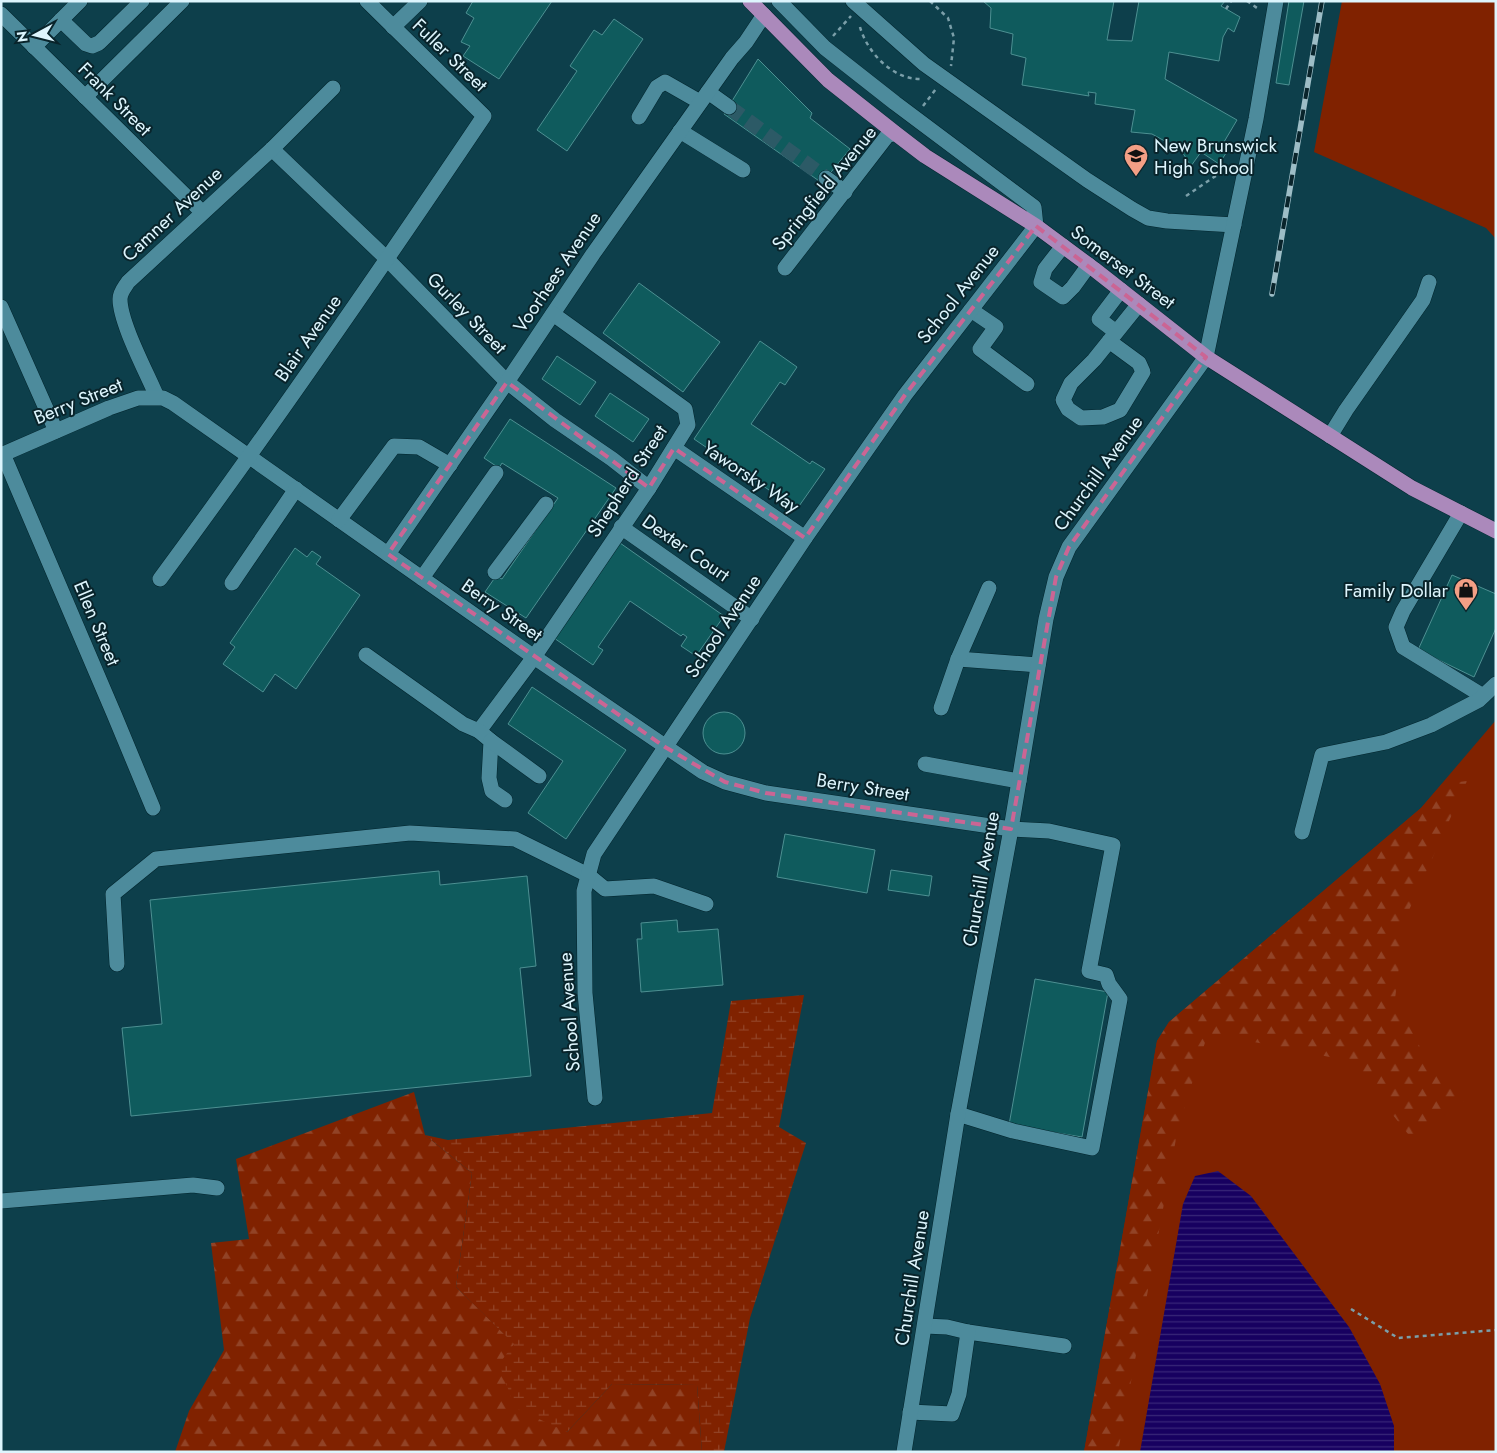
<svg xmlns="http://www.w3.org/2000/svg" width="1497" height="1453" font-family="Jost,sans-serif">
<style>
.green{fill:#802200}
.forest{fill:url(#forest-firs)}
.wetland{fill:url(#wetland-marsh)}
.water{fill:url(#water-rules)}
.building{fill:#0f5b5d;stroke:#4d9092}
.lines{fill:none;stroke-linecap:round;stroke-linejoin:round}
.minor-tunnel{stroke:#2c5a66;stroke-width:15;stroke-dasharray:15 8;stroke-linecap:butt}
.minor-casing{stroke:#02252d;stroke-width:16}
.major-casing{stroke:#02252d;stroke-width:16}
.path{stroke:#7b9fa9;stroke-width:2.5;stroke-dasharray:4 4;stroke-linecap:butt}
.minor{stroke:#4d8b9c;stroke-width:15}
.major{stroke:#ab89bb;stroke-width:15}
.rail-casing{stroke:#9dbdc6;stroke-width:5.5}
.rail{stroke:#09242b;stroke-width:4;stroke-dasharray:11;stroke-linecap:butt}
.marked{fill:none;stroke:#cb6594;stroke-width:4;stroke-dasharray:10 6;stroke-linejoin:round}
.labels{text-anchor:middle;dominant-baseline:central;stroke-width:4;stroke-linejoin:round;paint-order:stroke}
.street-label{font-size:19px;fill:#ddf5fd;stroke:#09242b}
.poi-label{font-size:19px;fill:#ddf5fd;stroke:#09242b;text-anchor:start}
</style>
<defs>
<pattern id="forest-firs" width="22" height="20" patternUnits="userSpaceOnUse" patternTransform="scale(1.25)"><rect width="22" height="20" fill="#802200"/><path d="M5 1l3.5 6h-7zM16 11l3.5 6h-7z" fill="#924326"/></pattern>
<pattern id="wetland-marsh" width="20" height="14" patternUnits="userSpaceOnUse" patternTransform="scale(1.25)"><rect width="20" height="14" fill="#802200"/><path d="M1 5h8M5 5V1M11 12h8M15 12V8" fill="none" stroke="#924326"/></pattern>
<pattern id="water-rules" width="6" height="5" patternUnits="userSpaceOnUse" patternTransform="scale(1.25)"><rect width="6" height="5" fill="#170060"/><path d="M0 2.5h6" fill="none" stroke="#382678"/></pattern>
</defs>
<rect width="100%" height="100%" fill="#0d3f4b"/>
<!-- green -->
<g class="green">
<path d="M 1342,1 L 1496,1 L 1496,239 L 1486,228 L 1314,152 Z"/>
<path d="M 1496,720 L 1496,1452 L 1084,1452 L 1157,1041 L 1169,1022 L 1421,808 Z"/>
</g>
<!-- forest -->
<g class="forest">
<path d="M 1467,781 L 1405,919 L 1395,999 L 1421,1049 L 1465,1100 L 1412,1139 L 1350,1061 L 1208,1033 L 1178,1128 L 1118,1452 L 1084,1452 L 1157,1041 L 1169,1022 L 1421,808 L 1442,784 Z"/>
<path d="M 414,1092 L 425,1135 L 472,1173 L 456,1287 L 515,1344 L 567,1432 L 612,1384 L 697,1385 L 702,1452 L 175,1452 L 189,1411 L 224,1350 L 211,1243 L 249,1239 L 236,1159 Z"/>
</g>
<!-- wetland -->
<path class="wetland" d="M 804,995 L 779,1127 L 806,1143 L 750,1318 L 724,1452 L 702,1452 L 697,1385 L 612,1384 L 567,1432 L 515,1408 L 499,1364 L 514,1344 L 456,1287 L 472,1173 L 425,1135 L 448,1140 L 712,1113 L 731,1001 Z"/>
<!-- water -->
<path class="water" d="M 1218,1171 L 1251,1196 L 1349,1327 L 1380,1384 L 1394,1426 L 1394,1452 L 1140,1452 L 1183,1204 L 1195,1176 Z"/>
<!-- building -->
<g class="building">
<path d="M 473,1 L 552,1 L 499,79 L 463,56 L 470,46 L 461,42 L 474,18 L 466,13 Z"/>
<path d="M 983,1 L 1114,1 L 1107,40 L 1132,41 L 1139,1 L 1225,1 L 1221,6 L 1240,17 L 1234,32 L 1228,28 L 1223,37 L 1219,61 L 1169,52 L 1165,79 L 1237,120 L 1221,147 L 1228,150 L 1219,164 L 1201,152 L 1191,166 L 1181,150 L 1152,134 L 1131,132 L 1135,110 L 1095,104 L 1096,93 L 1088,92 L 1089,96 L 1022,85 L 1026,58 L 1011,54 L 1013,34 L 990,28 L 991,8 Z"/>
<path d="M 1289,1 L 1304,1 L 1289,85 L 1276,83 Z"/>
<path d="M 614,19 L 643,39 L 567,151 L 537,130 L 577,71 L 570,66 L 594,30 L 602,35 Z"/>
<path d="M 758,59 L 812,113 L 810,118 L 850,149 L 822,183 L 724,114 Z"/>
<path d="M 639,283 L 720,342 L 683,392 L 603,333 Z"/>
<path d="M 760,341 L 797,367 L 785,385 L 780,382 L 751,424 L 810,464 L 812,461 L 825,469 L 797,509 L 694,439 Z"/>
<path d="M 557,356 L 596,382 L 580,405 L 542,379 Z"/>
<path d="M 610,393 L 649,419 L 633,442 L 595,416 Z"/>
<path d="M 510,419 L 616,488 L 526,618 L 485,592 L 496,576 L 502,579 L 558,498 L 502,463 L 499,468 L 484,458 Z"/>
<path d="M 620,543 L 724,616 L 696,656 L 681,646 L 687,637 L 683,634 L 681,636 L 630,601 L 598,647 L 603,650 L 593,665 L 554,638 Z"/>
<path d="M 295,548 L 307,557 L 312,551 L 321,557 L 316,564 L 360,595 L 296,689 L 275,674 L 263,692 L 223,664 L 235,647 L 230,643 Z"/>
<path d="M 1452,575 L 1496,594 L 1496,628 L 1474,677 L 1418,650 Z"/>
<path d="M 532,687 L 626,750 L 566,839 L 528,813 L 563,761 L 508,724 Z"/>
<circle cx="724" cy="733" r="21"/>
<path d="M 785,834 L 875,850 L 867,893 L 777,877 Z"/>
<path d="M 891,870 L 932,876 L 929,896 L 888,890 Z"/>
<path d="M 439,871 L 440,885 L 527,876 L 536,966 L 520,968 L 531,1076 L 131,1116 L 122,1028 L 162,1024 L 150,900 Z"/>
<path d="M 677,920 L 678,932 L 718,929 L 723,985 L 641,992 L 637,939 L 642,939 L 641,923 Z"/>
<path d="M 1035,979 L 1108,992 L 1082,1137 L 1009,1125 Z"/>
</g>
<g class="lines">
<!-- minor-tunnel -->
<path class="minor-tunnel" d="M 729,107 L 826,178"/>
<defs>
<g id="minor">
<path d="M 853,1 L 924,64 L 1087,180 L 1132,209 L 1148,218 L 1167,221 L 1234,225"/>
<path d="M 1,14 L 202,212"/>
<path d="M 61,20 L 86,44 L 92,46 L 99,43 L 142,1"/>
<path d="M 393,27 L 420,1"/>
<path d="M 34,47 L 80,1"/>
<path d="M 708,92 L 729,107"/>
<path d="M 85,97 L 182,1"/>
<path d="M 639,117 L 657,87 L 665,82 L 700,102"/>
<path d="M 680,131 L 743,170"/>
<path d="M 272,149 L 387,259 L 507,382 L 555,420 L 612,459 L 649,488"/>
<path d="M 826,178 L 845,192"/>
<path d="M 1063,246 L 1045,269 L 1041,282 L 1063,297 L 1073,287 L 1089,265"/>
<path d="M 785,268 L 887,136 L 895,133"/>
<path d="M 1,307 L 56,431"/>
<path d="M 971,310 L 996,327 L 980,349 L 1027,384"/>
<path d="M 1116,332 L 1099,319 L 1121,290"/>
<path d="M 1109,341 L 1139,363 L 1143,372 L 1120,410 L 1103,417 L 1081,418 L 1068,409 L 1063,400 L 1071,383 L 1094,360 L 1139,304"/>
<path d="M 157,397 C 147,373 120,323 120,299 C 120,292 125,287 128,282 L 272,149 L 333,88"/>
<path d="M 1330,436 L 1346,410 L 1423,300 L 1429,282"/>
<path d="M 674,448 L 805,538"/>
<path d="M 3,454 L 114,714 L 153,808"/>
<path d="M 1,455 L 109,408 L 138,398 L 163,398 L 173,403 L 534,657 L 703,772 L 725,782 L 766,793 L 1011,829 L 1049,831 L 1113,845 L 1089,971 L 1106,975 L 1109,984 L 1120,999 L 1092,1148 L 1013,1131 L 958,1114"/>
<path d="M 1461,513 L 1403,611 L 1396,627 L 1403,647 L 1483,696"/>
<path d="M 339,520 L 394,446 L 419,447 L 450,465"/>
<path d="M 621,527 L 752,619"/>
<path d="M 388,554 L 507,382 L 593,254 L 732,58 L 746,42 L 764,15"/>
<path d="M 495,572 L 546,504"/>
<path d="M 422,578 L 496,473"/>
<path d="M 160,579 C 272,427 379,272 484,116 L 367,1"/>
<path d="M 232,583 L 296,489"/>
<path d="M 366,655 L 463,724 L 479,731 L 534,657 L 649,488 L 688,425 L 685,409 L 553,314"/>
<path d="M 958,659 L 1038,665"/>
<path d="M 941,708 L 958,659 L 989,588"/>
<path d="M 479,731 L 491,741 L 489,778 L 492,791 L 505,800"/>
<path d="M 491,741 L 539,776"/>
<path d="M 925,764 L 1019,781"/>
<path d="M 1302,832 L 1322,755 L 1386,742 L 1431,725 L 1479,700 L 1496,684"/>
<path d="M 117,964 L 113,894 L 156,859 L 410,833 L 515,839 L 588,875 L 605,889 L 654,886 L 706,904"/>
<path d="M 595,1098 L 585,993 L 584,891 L 594,854 L 805,538 L 905,395 L 1036,226 L 1034,207 L 895,103 L 825,48 L 779,1"/>
<path d="M 1,1201 L 193,1185 L 217,1188"/>
<path d="M 968,1332 L 1064,1346"/>
<path d="M 910,1412 L 952,1414 L 959,1394 L 968,1332 L 947,1327 L 925,1326"/>
<path d="M 904,1452 L 958,1114 L 1011,829 L 1046,619 L 1056,577 L 1069,547 L 1206,357 L 1256,119 L 1276,1"/>
</g>
<path id="major" d="M 750,1 L 828,80 L 895,133 L 925,156 L 1036,226 L 1094,269 L 1206,357 L 1412,488 L 1496,531"/>
</defs>
<!-- minor casing -->
<use href="#minor" class="minor-casing"/>
<!-- major casing -->
<use href="#major" class="major-casing"/>
<!-- path -->
<g class="path">
<path d="M 930,1 L 948,18 L 954,38 L 951,66"/>
<path d="M 1247,1 L 1257,8"/>
<path d="M 1226,9 L 1231,1"/>
<path d="M 860,27 C 867,52 892,79 920,79"/>
<path d="M 833,36 L 851,16"/>
<path d="M 923,106 L 936,89"/>
<path d="M 1186,196 L 1223,171"/>
<path d="M 1351,1309 L 1398,1338 L 1496,1330"/>
</g>
<!-- minor -->
<use href="#minor" class="minor"/>
<!-- major -->
<use href="#major" class="major"/>
<defs>
<path id="rail" d="M 1272,294 L 1322,1"/>
</defs>
<!-- rail casing -->
<use href="#rail" class="rail-casing"/>
<!-- rail -->
<use href="#rail" class="rail"/>
</g>
<!-- marked area -->
<path class="marked" d="M 1036,226 L 1206,357 L 1069,547 L 1056,577 L 1011,829 L 766,793 L 725,782 L 665,747 L 388,554 L 507,382 L 649,488 L 674,448 L 805,538 L 905,395 Z"/>
<!-- icons -->
<defs>
<symbol id="school-pin" viewBox="-11 -11 22 30"><path d="M0 17L-7.5 6A9.5 9.5 0 1 1 7.5 6Z" fill="#f39f85" stroke="#09242b"/><path d="M0-5L7-2L0 1L-7-2ZM-4 1L0 2.5L4 1V4Q0 6-4 4Z" fill="#111"/></symbol>
<symbol id="shop-pin" viewBox="-11 -11 22 30"><path d="M0 17L-7.5 6A9.5 9.5 0 1 1 7.5 6Z" fill="#f39f85" stroke="#09242b"/><path d="M-5-2.5h2.3a2.7 3.5 0 0 1 5.4 0H5L5.5 6h-11ZM-1.5-2.5h3a1.5 2.3 0 0 0-3 0Z" fill="#111"/></symbol>
</defs>
<g fill-rule="evenodd">
<use href="#school-pin" x="1122" y="142" width="28" height="38"/>
<use href="#shop-pin" x="1452" y="576" width="28" height="38"/>
</g>
<g class="labels">
<!-- street labels -->
<g class="street-label">
<text transform="translate(450 55) rotate(44)">Fuller Street</text>
<text transform="translate(115 99) rotate(45)">Frank Street</text>
<text transform="translate(824 188) rotate(-51)">Springfield Avenue</text>
<text transform="translate(172 214) rotate(-43)">Camner Avenue</text>
<text transform="translate(1123 267) rotate(37)">Somerset Street</text>
<text transform="translate(557 272) rotate(-56)">Voorhees Avenue</text>
<text transform="translate(958 294) rotate(-52)">School Avenue</text>
<text transform="translate(467 313) rotate(46)">Gurley Street</text>
<text transform="translate(308 338) rotate(-55)">Blair Avenue</text>
<text transform="translate(78 401) rotate(-22)">Berry Street</text>
<text transform="translate(1098 473) rotate(-54)">Churchill Avenue</text>
<text transform="translate(751 477) rotate(34)">Yaworsky Way</text>
<text transform="translate(627 481) rotate(-57)">Shepherd Street</text>
<text transform="translate(686 548) rotate(35)">Dexter Court</text>
<text transform="translate(502 610) rotate(35)">Berry Street</text>
<text transform="translate(97 623) rotate(67)">Ellen Street</text>
<text transform="translate(723 626) rotate(-56)">School Avenue</text>
<text transform="translate(863 787) rotate(9)">Berry Street</text>
<text transform="translate(981 879) rotate(-80)">Churchill Avenue</text>
<text transform="translate(569 1012) rotate(-94)">School Avenue</text>
<text transform="translate(912 1278) rotate(-81)">Churchill Avenue</text>
</g>
<!-- poi labels -->
<g class="poi-label">
<text x="1154" y="145">New Brunswick<tspan x="1154" dy="22">High School</tspan></text>
<text x="1448" y="590" text-anchor="end">Family Dollar</text>
</g>
</g>
<!-- border -->
<rect width="1497" height="1453" fill="none" stroke="#ddf5fd" stroke-width="5"/>
<!-- north arrow -->
<g transform="translate(35 35) rotate(263)" stroke="#09242b" stroke-width="4" paint-order="stroke">
<path d="M0-4L9 19L0 12L-9 19Z" fill="#ddf5fd"/>
<text y="-8" font-size="14" font-weight="bold" text-anchor="middle" fill="#ddf5fd">N</text>
</g>
</svg>
